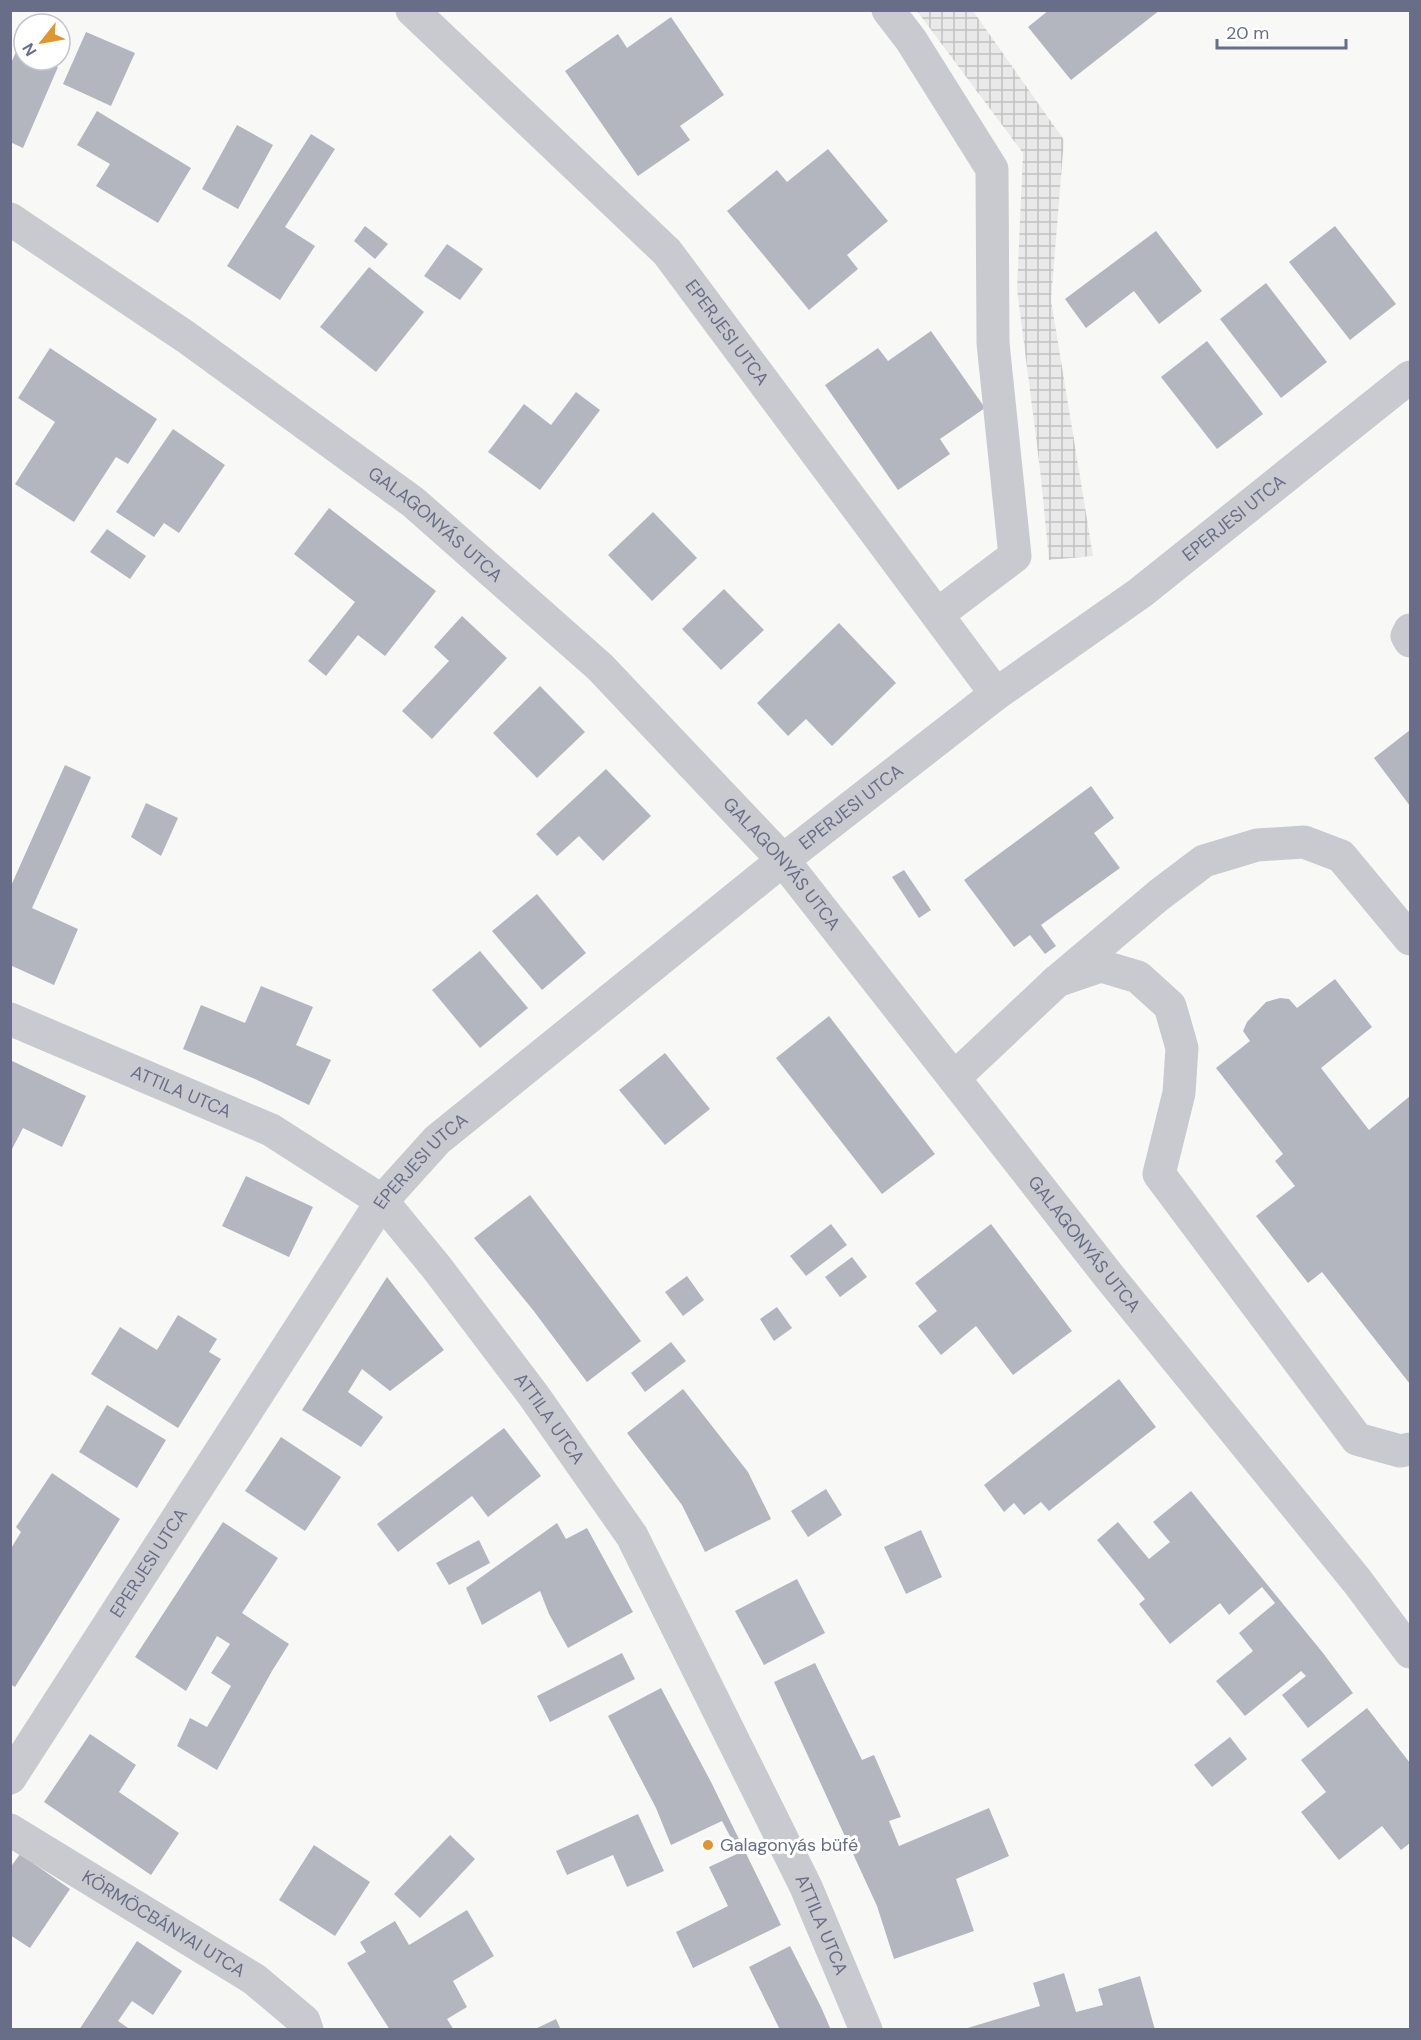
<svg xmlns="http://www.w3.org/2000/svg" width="1421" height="2040" font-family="'DM Sans',sans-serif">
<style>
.industrial{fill:url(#industrial-grid)}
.building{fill:#b4b6bf}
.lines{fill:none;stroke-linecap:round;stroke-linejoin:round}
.minor{stroke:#c9cacf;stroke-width:33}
.poi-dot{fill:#e1962d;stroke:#fff;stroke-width:2}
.labels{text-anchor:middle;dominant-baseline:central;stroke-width:6;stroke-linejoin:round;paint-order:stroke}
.street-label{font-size:18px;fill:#686e87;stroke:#fff}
.poi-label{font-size:18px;fill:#686e87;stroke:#fff;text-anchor:start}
</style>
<defs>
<pattern id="industrial-grid" width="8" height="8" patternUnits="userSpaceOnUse" patternTransform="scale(1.5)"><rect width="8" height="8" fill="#e9e9e9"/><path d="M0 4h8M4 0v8" fill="none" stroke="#c1c1c2"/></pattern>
</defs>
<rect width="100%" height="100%" fill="#f8f9f6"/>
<!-- industrial -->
<path class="industrial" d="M 917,11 L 973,11 L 1064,140 L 1051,300 L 1093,556 L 1049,560 L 1040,469 L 1017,289 L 1023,153 Z"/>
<!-- building -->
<g class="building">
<path d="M 1049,10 L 1160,10 L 1071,80 L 1028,27 Z"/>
<path d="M 671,17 L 724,95 L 680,126 L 690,140 L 638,176 L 565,71 L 618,34 L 627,48 Z"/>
<path d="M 86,32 L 135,53 L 111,106 L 63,84 Z"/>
<path d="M 17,50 L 24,53 L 24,60 L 40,60 L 58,67 L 23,148 L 10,142 L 10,65 Z"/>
<path d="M 97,111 L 191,168 L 158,223 L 96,186 L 110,164 L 77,145 Z"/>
<path d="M 237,125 L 273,145 L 238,209 L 202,189 Z"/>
<path d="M 311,134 L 335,149 L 285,227 L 315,246 L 280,300 L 227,266 Z"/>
<path d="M 828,149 L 888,221 L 847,255 L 858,269 L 809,310 L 727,211 L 777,170 L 787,182 Z"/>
<path d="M 365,226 L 388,244 L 375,259 L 354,241 Z"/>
<path d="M 1335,226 L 1396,304 L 1350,340 L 1289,262 Z"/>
<path d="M 1156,231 L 1202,291 L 1159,324 L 1134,291 L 1086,328 L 1065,299 Z"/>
<path d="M 447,244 L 483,269 L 460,300 L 424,276 Z"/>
<path d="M 369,267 L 424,312 L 376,372 L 320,327 Z"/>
<path d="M 1266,283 L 1327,362 L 1281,398 L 1220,319 Z"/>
<path d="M 931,331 L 985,408 L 940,439 L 950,454 L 898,490 L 825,385 L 878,348 L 888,361 Z"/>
<path d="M 1207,341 L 1263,414 L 1217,449 L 1161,377 Z"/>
<path d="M 50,348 L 157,419 L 128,464 L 116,457 L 74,522 L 15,484 L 55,422 L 18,398 Z"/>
<path d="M 576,392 L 600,410 L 540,490 L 488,452 L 524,404 L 551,425 Z"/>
<path d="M 173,429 L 225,465 L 179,533 L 164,523 L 154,537 L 116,512 Z"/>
<path d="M 329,508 L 436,591 L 385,656 L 358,635 L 326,676 L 308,661 L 355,602 L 294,554 Z"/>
<path d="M 653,512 L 697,558 L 652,601 L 608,555 Z"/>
<path d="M 107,529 L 146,556 L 130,579 L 90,552 Z"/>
<path d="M 724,589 L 764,630 L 721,670 L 682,629 Z"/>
<path d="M 462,616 L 507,658 L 432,739 L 402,711 L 449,661 L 434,647 Z"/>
<path d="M 839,623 L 896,683 L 832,746 L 806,719 L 788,736 L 757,703 Z"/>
<path d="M 540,686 L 585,732 L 537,778 L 493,733 Z"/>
<path d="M 1410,730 L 1410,806 L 1374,758 Z"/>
<path d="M 65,765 L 91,777 L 32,908 L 78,929 L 54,985 L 10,965 L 10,888 Z"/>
<path d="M 606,769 L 651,816 L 603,861 L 579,836 L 557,856 L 536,834 Z"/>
<path d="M 1091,786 L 1114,818 L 1094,833 L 1120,868 L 1041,925 L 1056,946 L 1045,954 L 1030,935 L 1014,947 L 964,880 Z"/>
<path d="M 146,803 L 178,818 L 161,856 L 131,837 Z"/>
<path d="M 904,870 L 931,910 L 919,918 L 892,877 Z"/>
<path d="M 537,894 L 586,953 L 542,990 L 492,931 Z"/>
<path d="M 480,951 L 528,1008 L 480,1048 L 432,990 Z"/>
<path d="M 1335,979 L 1372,1027 L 1321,1068 L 1369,1130 L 1410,1096 L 1410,1384 L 1322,1272 L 1308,1283 L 1256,1216 L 1295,1186 L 1275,1161 L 1283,1154 L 1216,1068 L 1250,1041 L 1243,1031 L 1247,1022 L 1266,1002 L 1280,998 L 1289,999 L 1297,1008 Z"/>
<path d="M 261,986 L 313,1007 L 296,1045 L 331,1060 L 309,1105 L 255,1079 L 183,1049 L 201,1005 L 245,1023 Z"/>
<path d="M 829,1016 L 935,1154 L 882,1194 L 776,1058 Z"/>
<path d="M 665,1053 L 710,1109 L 665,1145 L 619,1090 Z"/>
<path d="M 10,1060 L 86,1096 L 62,1147 L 23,1128 L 10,1153 Z"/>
<path d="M 246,1176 L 313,1207 L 289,1257 L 222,1226 Z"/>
<path d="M 530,1195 L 641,1341 L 587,1382 L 533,1310 L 474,1238 Z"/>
<path d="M 831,1224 L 847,1245 L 806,1276 L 790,1256 Z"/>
<path d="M 991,1224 L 1072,1331 L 1013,1375 L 976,1326 L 941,1355 L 918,1326 L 937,1311 L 915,1283 Z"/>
<path d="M 852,1257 L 867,1277 L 840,1297 L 825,1277 Z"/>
<path d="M 687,1276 L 704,1300 L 683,1316 L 665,1292 Z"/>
<path d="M 387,1277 L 444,1350 L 390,1391 L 362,1369 L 348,1392 L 383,1417 L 361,1447 L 302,1410 Z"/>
<path d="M 777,1307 L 792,1328 L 774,1341 L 760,1319 Z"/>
<path d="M 178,1315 L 217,1339 L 209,1352 L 221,1359 L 178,1428 L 91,1374 L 120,1327 L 157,1350 Z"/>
<path d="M 671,1342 L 686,1361 L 645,1392 L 631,1373 Z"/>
<path d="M 1119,1379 L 1156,1427 L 1049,1511 L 1041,1502 L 1024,1515 L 1014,1503 L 1004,1512 L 984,1485 Z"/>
<path d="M 683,1389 L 748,1472 L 771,1519 L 705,1552 L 682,1505 L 627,1433 Z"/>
<path d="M 107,1405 L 166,1440 L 137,1488 L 79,1452 Z"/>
<path d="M 504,1428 L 541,1476 L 488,1517 L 472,1496 L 398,1552 L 377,1524 Z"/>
<path d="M 281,1437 L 341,1477 L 305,1531 L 245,1491 Z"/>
<path d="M 52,1473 L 120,1519 L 15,1687 L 10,1684 L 10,1550 L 21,1532 L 16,1527 Z"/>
<path d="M 826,1489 L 842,1515 L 808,1537 L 791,1511 Z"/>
<path d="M 1191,1491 L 1323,1653 L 1353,1693 L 1308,1728 L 1282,1695 L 1306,1676 L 1301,1671 L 1245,1716 L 1216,1681 L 1253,1651 L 1239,1633 L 1275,1603 L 1262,1587 L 1229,1615 L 1220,1603 L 1170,1644 L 1139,1604 L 1145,1599 L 1097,1540 L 1118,1522 L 1149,1559 L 1170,1542 L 1153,1522 Z"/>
<path d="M 223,1522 L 278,1558 L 242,1613 L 289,1644 L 272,1671 L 217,1770 L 177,1746 L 190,1718 L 207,1727 L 231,1686 L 211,1673 L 230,1644 L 217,1636 L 186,1691 L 135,1657 Z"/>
<path d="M 557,1523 L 566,1539 L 587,1528 L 633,1612 L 568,1648 L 549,1614 L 540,1591 L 482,1625 L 466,1588 Z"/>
<path d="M 921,1530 L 942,1577 L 906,1594 L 884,1547 Z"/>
<path d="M 479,1540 L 490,1563 L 449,1585 L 436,1563 Z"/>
<path d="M 797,1579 L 825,1633 L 764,1665 L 735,1611 Z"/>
<path d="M 622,1653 L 635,1679 L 550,1722 L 537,1696 Z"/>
<path d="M 815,1663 L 862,1760 L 874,1755 L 901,1817 L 889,1821 L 899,1846 L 989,1808 L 1009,1856 L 956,1879 L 974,1931 L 894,1959 L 877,1906 L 774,1682 Z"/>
<path d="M 661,1688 L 711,1782 L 781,1925 L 693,1968 L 676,1932 L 728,1906 L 709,1867 L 739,1853 L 722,1821 L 671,1845 L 656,1808 L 608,1716 Z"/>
<path d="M 1367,1708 L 1410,1763 L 1410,1843 L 1401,1850 L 1382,1826 L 1339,1860 L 1301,1812 L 1326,1792 L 1301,1760 Z"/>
<path d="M 90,1734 L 136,1765 L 119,1792 L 179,1833 L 151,1875 L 44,1802 Z"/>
<path d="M 1230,1737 L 1247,1759 L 1212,1787 L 1194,1765 Z"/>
<path d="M 638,1814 L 664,1871 L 627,1887 L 613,1855 L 567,1875 L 556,1851 Z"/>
<path d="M 450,1835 L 475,1859 L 420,1918 L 394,1894 Z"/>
<path d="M 314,1845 L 370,1882 L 335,1936 L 279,1900 Z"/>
<path d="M 20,1854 L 70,1889 L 30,1948 L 10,1935 L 10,1868 Z"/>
<path d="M 467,1910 L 494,1956 L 453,1981 L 467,2007 L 447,2019 L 454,2030 L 390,2030 L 347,1963 L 366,1952 L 360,1942 L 395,1921 L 409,1945 Z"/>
<path d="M 137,1941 L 182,1971 L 153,2015 L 132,2001 L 118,2021 L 131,2030 L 79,2030 Z"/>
<path d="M 790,1946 L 821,2007 L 831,2030 L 780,2030 L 749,1967 Z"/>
<path d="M 1064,1973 L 1076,2012 L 1103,2005 L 1098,1989 L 1140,1976 L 1155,2030 L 961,2030 L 1040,2006 L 1033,1983 Z"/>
<path d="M 556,2019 L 561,2030 L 533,2030 Z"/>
</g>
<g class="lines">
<!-- minor -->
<g class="minor">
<path id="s1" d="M 412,10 L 667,252 L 996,694"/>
<path d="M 888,10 L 911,40 L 992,169 L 993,343 L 1015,556 L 938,614"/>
<path id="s2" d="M 10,219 L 186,337 L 413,502 L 600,667 L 783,860 L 1108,1275 L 1357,1581 L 1410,1652"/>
<path d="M 1410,630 L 1407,636 L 1410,641"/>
<path d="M 1057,981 L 1101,966 L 1138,977 L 1170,1006 L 1182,1048 L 1179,1093 L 1159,1174 L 1357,1439 L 1400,1451 L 1410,1449"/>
<path id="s3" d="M 10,1019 L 271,1130 L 382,1201 L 437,1268 L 534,1396 L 632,1536 L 806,1887 L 866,2030"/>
<path d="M 954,1078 L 1057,981 L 1159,895 L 1204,861 L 1257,845 L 1304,842 L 1341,856 L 1410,939"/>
<path id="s4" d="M 10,1778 L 382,1201 L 437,1140 L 783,860 L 996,694 L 1140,593 L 1410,377"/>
<path id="s5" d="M 10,1830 L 254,1979 L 304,2021 L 307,2030"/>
</g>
</g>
<!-- markers -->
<circle class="poi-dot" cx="708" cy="1845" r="6"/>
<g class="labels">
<!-- street labels -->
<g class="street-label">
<text stroke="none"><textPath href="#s1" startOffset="452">EPERJESI UTCA</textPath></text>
<text stroke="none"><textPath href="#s4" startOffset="1780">EPERJESI UTCA</textPath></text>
<text stroke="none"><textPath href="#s2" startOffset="524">GALAGONYÁS UTCA</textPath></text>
<text stroke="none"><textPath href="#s4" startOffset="1300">EPERJESI UTCA</textPath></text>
<text stroke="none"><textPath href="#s2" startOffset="1010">GALAGONYÁS UTCA</textPath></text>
<text stroke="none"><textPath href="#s3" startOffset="186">ATTILA UTCA</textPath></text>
<text stroke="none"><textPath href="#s4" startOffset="742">EPERJESI UTCA</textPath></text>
<text stroke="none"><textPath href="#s2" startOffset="1496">GALAGONYÁS UTCA</textPath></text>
<text stroke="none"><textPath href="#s3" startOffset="690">ATTILA UTCA</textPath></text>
<text stroke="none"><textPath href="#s4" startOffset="256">EPERJESI UTCA</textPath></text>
<text stroke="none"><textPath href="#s5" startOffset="180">KÖRMÖCBÁNYAI UTCA</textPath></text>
<text stroke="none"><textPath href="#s3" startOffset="1266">ATTILA UTCA</textPath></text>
</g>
<!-- poi labels -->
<g class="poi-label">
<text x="720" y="1845">Galagonyás büfé</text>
</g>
</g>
<!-- border -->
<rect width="1421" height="2040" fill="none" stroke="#686e87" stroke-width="24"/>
<!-- north arrow -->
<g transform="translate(42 42) rotate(239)"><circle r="28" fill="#ffffff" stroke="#c3c5cf" stroke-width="1.5"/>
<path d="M0-4.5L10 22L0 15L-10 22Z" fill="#e1962d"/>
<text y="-9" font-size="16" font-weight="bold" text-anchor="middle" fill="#686e87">N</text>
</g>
<!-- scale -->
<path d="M1217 39v9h129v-9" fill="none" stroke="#686e87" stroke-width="3"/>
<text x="1226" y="39" font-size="18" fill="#686e87" stroke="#ffffff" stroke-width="4.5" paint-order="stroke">20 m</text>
</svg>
